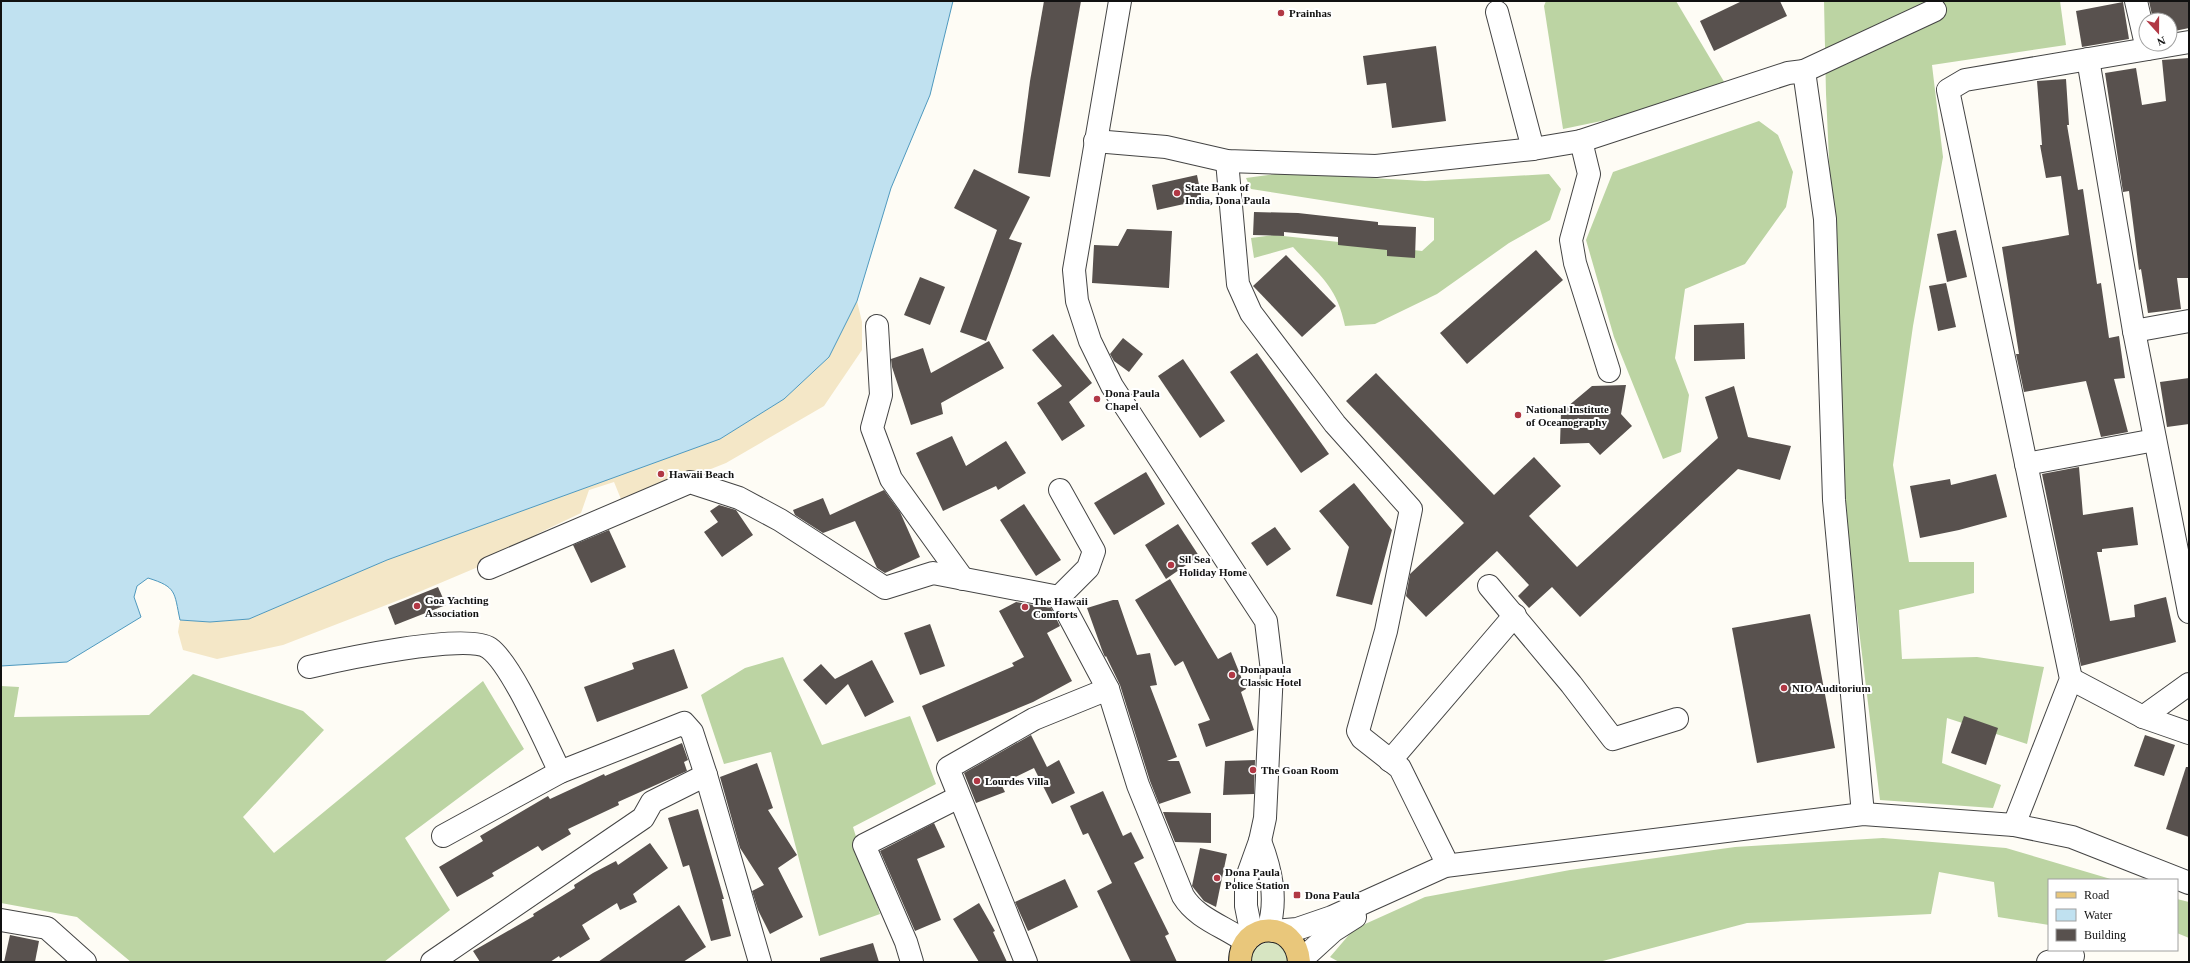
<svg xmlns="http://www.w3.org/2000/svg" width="2190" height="963" font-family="Georgia,serif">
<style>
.green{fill:#d7e5c2}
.forest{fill:#bcd4a3}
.sand{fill:#f4e7c7}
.water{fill:#c0e1f0;stroke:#4f99be}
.building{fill:#58514e}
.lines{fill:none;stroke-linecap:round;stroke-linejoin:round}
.minor-casing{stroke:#444;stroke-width:24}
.major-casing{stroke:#222;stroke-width:24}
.minor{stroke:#fff;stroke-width:22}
.major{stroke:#e9c77b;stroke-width:22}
.poi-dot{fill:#b13845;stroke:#fff;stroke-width:1.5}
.labels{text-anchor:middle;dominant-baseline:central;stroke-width:4;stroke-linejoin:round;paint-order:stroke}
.poi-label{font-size:11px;font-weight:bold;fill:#111;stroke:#fff;text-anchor:start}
</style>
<rect width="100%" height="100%" fill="#fefcf5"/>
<!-- green -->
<path class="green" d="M 1267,942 L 1273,942 L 1285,949 L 1289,962 L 1250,962 L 1255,948 Z"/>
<!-- forest -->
<g class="forest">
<path d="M 1546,1 L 1676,1 L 1726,85 L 1669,107 L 1563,129 L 1544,6 Z"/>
<path d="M 1824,1 L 2060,1 L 2066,45 L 1932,65 L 1943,157 L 1913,326 L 1893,465 L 1909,562 L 1974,562 L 1974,593 L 1899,610 L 1902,659 L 1977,657 L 2044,667 L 2027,744 L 1947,718 L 1942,763 L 2001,785 L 1993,808 L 1880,800 L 1846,525 L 1826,94 Z"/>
<path d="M 1759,121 L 1778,135 L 1793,172 L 1786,207 L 1745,264 L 1685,289 L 1675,358 L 1689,395 L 1681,452 L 1663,459 L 1614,337 L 1586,240 L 1613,172 Z"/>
<path d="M 1283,173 L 1425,181 L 1549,174 L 1561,189 L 1550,220 L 1509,243 L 1437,294 L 1375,324 L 1345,326 C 1337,286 1319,275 1293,247 L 1254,258 L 1251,238 L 1274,235 L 1422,251 L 1434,240 L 1434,218 L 1251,189 L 1246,178 Z"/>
<path d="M 783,657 L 822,745 L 910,716 L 936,784 L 853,827 L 880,914 L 819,936 L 771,752 L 724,764 L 701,695 L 745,668 Z"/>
<path d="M 193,674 L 303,711 L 324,730 L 243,817 L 274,853 L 483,681 L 524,749 L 405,838 L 450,910 L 384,962 L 131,962 L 77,917 L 1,903 L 1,686 L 19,687 L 14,717 L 149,715 Z"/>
<path d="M 1883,838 L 2006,848 L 2114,880 L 2049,880 L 2049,925 L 1998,917 L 1994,882 L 1939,872 L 1931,914 L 1747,923 L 1599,962 L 1339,962 L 1330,957 L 1354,929 L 1425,897 L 1570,870 L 1735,847 Z"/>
<path d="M 2177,899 L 2189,902 L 2189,938 L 2177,933 Z"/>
</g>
<!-- sand -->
<path class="sand" d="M 857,301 L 862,322 L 862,350 L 824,406 L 726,463 L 623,504 L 614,482 L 589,490 L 581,513 L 537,534 L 535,543 L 407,597 L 283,645 L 217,659 L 183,650 L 178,632 L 180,620 L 210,622 L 249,619 L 387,560 L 720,439 L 784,399 L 829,357 Z"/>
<!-- water -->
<path class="water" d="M 1,1 L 953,1 L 930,95 L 891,188 L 857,301 L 829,357 L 784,399 L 720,439 L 387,560 L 249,619 L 210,622 L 180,620 C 174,592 177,587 148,578 L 137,586 L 134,597 L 141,617 L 67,662 L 1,666 Z"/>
<!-- building -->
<g class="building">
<path d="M 1044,1 L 1081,1 L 1050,177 L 1018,173 L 1030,81 Z"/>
<path d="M 1742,1 L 1780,1 L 1787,16 L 1714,51 L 1700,21 Z"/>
<path d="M 2149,1 L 2189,1 L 2189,28 L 2170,32 L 2170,20 L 2153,20 Z"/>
<path d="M 2123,2 L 2129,39 L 2082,47 L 2076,11 Z"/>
<path d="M 1436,46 L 1446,121 L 1392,128 L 1386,83 L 1367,85 L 1363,56 Z"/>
<path d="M 2189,58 L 2189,278 L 2177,278 L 2181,309 L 2148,313 L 2141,269 L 2139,270 L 2129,191 L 2123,192 L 2105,73 L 2136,68 L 2142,105 L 2166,101 L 2162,60 Z"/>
<path d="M 2066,79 L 2069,125 L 2067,125 L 2078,190 L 2083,189 L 2097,284 L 2101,283 L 2109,338 L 2119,336 L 2125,378 L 2114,379 L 2128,432 L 2101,437 L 2086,381 L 2024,392 L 2016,354 L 2019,354 L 2002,247 L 2069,235 L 2061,176 L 2046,178 L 2040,145 L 2042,145 L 2037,81 Z"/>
<path d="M 974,169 L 1030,197 L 1009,239 L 1022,243 L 986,341 L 960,332 L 997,230 L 954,208 Z"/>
<path d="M 1197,175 L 1202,200 L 1157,210 L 1152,185 Z"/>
<path d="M 1254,212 L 1298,213 L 1378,222 L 1378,225 L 1416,227 L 1415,258 L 1387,256 L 1387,250 L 1338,245 L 1338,237 L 1284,232 L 1284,236 L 1253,235 Z"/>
<path d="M 1127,229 L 1172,231 L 1169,288 L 1092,283 L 1094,245 L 1118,246 Z"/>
<path d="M 1956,230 L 1967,277 L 1947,282 L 1937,234 Z"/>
<path d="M 1536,250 L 1563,280 L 1467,364 L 1440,333 Z"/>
<path d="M 1286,255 L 1336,306 L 1302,337 L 1253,286 Z"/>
<path d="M 920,277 L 945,287 L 930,325 L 904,315 Z"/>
<path d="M 1946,283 L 1956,327 L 1938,331 L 1929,286 Z"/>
<path d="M 1744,323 L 1745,359 L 1694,361 L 1694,325 Z"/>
<path d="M 1053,334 L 1092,383 L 1069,402 L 1085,426 L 1062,441 L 1037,403 L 1062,386 L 1032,350 Z"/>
<path d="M 1123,338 L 1143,354 L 1129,372 L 1114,361 L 1110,354 Z"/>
<path d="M 989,341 L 1004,368 L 941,403 L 943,414 L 911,425 L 892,367 L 891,359 L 923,348 L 931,373 Z"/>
<path d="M 1257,353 L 1329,454 L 1301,473 L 1230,372 Z"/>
<path d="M 1183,359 L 1225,421 L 1200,438 L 1158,376 Z"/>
<path d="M 1376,373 L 1494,495 L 1534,457 L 1561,486 L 1529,516 L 1577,567 L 1718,438 L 1705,397 L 1734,386 L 1748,437 L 1791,446 L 1780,480 L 1738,469 L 1580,617 L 1552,587 L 1529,608 L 1518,596 L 1529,585 L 1497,551 L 1426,617 L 1406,596 L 1410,574 L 1464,523 L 1346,401 Z"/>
<path d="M 2189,378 L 2189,424 L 2167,427 L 2160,382 Z"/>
<path d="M 1626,385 L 1621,414 L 1632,426 L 1600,455 L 1589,443 L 1560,444 L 1561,412 L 1592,386 Z"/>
<path d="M 952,436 L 966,466 L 1006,441 L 1026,473 L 998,490 L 996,486 L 943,511 L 916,453 Z"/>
<path d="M 2079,467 L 2083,515 L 2133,507 L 2138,545 L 2102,549 L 2102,552 L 2097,552 L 2110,621 L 2135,617 L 2134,605 L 2166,597 L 2176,642 L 2081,666 L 2042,474 Z"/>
<path d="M 1146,472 L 1165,504 L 1114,535 L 1094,503 Z"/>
<path d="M 1996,474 L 2007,517 L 1959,530 L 1920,538 L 1910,486 L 1950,479 L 1951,485 Z"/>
<path d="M 1354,483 L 1392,530 L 1372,605 L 1336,596 L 1349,547 L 1319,511 Z"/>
<path d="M 884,490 L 900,512 L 920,557 L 885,573 L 877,568 L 855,521 L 823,533 L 795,515 L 793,510 L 823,498 L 830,515 Z"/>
<path d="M 1024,504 L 1061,560 L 1036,576 L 1000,520 Z"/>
<path d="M 719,505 L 736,510 L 753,535 L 722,557 L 704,532 L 718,522 L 710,511 Z"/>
<path d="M 1178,524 L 1199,556 L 1166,579 L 1145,545 Z"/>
<path d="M 1275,527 L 1291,549 L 1267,566 L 1251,543 Z"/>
<path d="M 609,530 L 626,567 L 591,583 L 573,545 Z"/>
<path d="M 1170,579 L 1218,659 L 1231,652 L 1246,689 L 1241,692 L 1254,730 L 1206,747 L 1198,724 L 1210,720 L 1183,661 L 1175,666 L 1135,600 Z"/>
<path d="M 438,587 L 446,605 L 395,625 L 388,607 Z"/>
<path d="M 1113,600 L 1118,600 L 1137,655 L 1150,653 L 1157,685 L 1150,686 L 1177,757 L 1167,761 L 1179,761 L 1191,793 L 1159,804 L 1150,781 L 1120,685 L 1106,656 L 1105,657 L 1102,650 L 1087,608 Z"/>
<path d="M 1016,602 L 1051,608 L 1060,626 L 1047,633 L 1072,681 L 1033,702 L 937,742 L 922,706 L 1014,666 L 1012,663 L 1024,657 L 999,611 Z"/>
<path d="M 1810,614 L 1835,748 L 1757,763 L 1732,628 Z"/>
<path d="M 930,624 L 945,666 L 920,675 L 904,633 Z"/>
<path d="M 674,649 L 688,688 L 597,722 L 584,687 L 634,669 L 632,663 Z"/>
<path d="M 872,660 L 894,702 L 865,717 L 848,684 L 826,705 L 803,680 L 821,664 L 835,679 Z"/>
<path d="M 1964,716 L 1998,728 L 1986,765 L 1951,753 Z"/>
<path d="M 1031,735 L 1047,767 L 1059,760 L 1075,793 L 1052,804 L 1034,768 L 1001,784 L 1005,792 L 976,803 L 964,773 Z"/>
<path d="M 2145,735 L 2175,745 L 2164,776 L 2134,766 Z"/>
<path d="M 682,743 L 688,760 L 684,762 L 687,771 L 618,802 L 619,805 L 568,829 L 571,834 L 542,851 L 538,846 L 492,873 L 494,876 L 457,897 L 439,867 L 483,841 L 480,836 L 548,796 L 550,799 L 604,774 L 605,776 Z"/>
<path d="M 1255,760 L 1254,794 L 1223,795 L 1225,761 Z"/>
<path d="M 757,763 L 773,808 L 768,810 L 797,855 L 778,868 L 803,917 L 770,934 L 758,910 L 752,891 L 764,885 L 740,848 L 720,777 Z"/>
<path d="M 2186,767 L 2189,767 L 2189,837 L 2166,829 Z"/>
<path d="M 1103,791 L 1123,836 L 1131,832 L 1144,858 L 1134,863 L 1169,934 L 1165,936 L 1177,962 L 1131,962 L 1097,891 L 1112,883 L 1088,833 L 1083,835 L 1070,806 Z"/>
<path d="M 698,809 L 724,899 L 722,899 L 731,936 L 711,941 L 689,865 L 683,867 L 668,818 Z"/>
<path d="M 1163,812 L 1211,813 L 1211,843 L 1175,842 Z"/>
<path d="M 934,823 L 945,847 L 917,859 L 941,920 L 915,931 L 880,851 Z"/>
<path d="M 650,843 L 668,868 L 633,894 L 637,902 L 620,910 L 617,903 L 582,925 L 590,939 L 560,958 L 559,956 L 550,962 L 480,962 L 473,951 L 534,916 L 533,914 L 575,888 L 574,885 L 593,873 L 616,861 L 618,865 Z"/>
<path d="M 1200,848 L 1227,854 L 1216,907 L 1204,901 L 1192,886 Z"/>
<path d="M 1065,879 L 1078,907 L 1028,931 L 1015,902 Z"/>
<path d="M 979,903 L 995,931 L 993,932 L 1007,962 L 979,962 L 953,919 Z"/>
<path d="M 679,905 L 706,947 L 683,962 L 598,962 Z"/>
<path d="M 10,935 L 39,941 L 35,962 L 4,962 Z"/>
<path d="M 873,943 L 879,962 L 820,962 L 820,958 Z"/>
</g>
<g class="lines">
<defs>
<g id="minor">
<path d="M 1120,1 L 1074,270 L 1077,301 L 1090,341 L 1112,386 L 1266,621 L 1272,671 L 1265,818 L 1260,841 L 1246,880 L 1246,906 L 1252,936"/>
<path d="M 2136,1 L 2147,49"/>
<path d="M 1497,12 L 1533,149"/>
<path d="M 2088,59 L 2134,331 L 2189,612"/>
<path d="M 1804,71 L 1935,10"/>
<path d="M 1095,141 L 1166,147 L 1227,161 L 1376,166 L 1533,149 L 1581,141 L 1788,73 L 1804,71 L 1825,219 L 1834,500 L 1863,814"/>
<path d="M 1581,141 L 1589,174 L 1571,240 L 1575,263 L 1609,371"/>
<path d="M 1227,161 L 1238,284 L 1251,313 L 1335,424 L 1411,509 L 1386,631 L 1358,731 L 1362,738 L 1400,768 L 1444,857 L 1445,866"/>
<path d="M 877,326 L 881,395 L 872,428 L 891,479 L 963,579"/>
<path d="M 2134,331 L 2189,321"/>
<path d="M 2026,464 L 2155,440"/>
<path d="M 1060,490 L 1094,551 L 1088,568 L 1059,597 L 1108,689 L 1138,785 L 1183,896 C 1197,919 1224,926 1246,942"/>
<path d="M 489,568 L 690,482 L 739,498 L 780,520 L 885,588 L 933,573 L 1059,597"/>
<path d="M 1489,586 L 1571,684 L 1613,739 L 1677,719"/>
<path d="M 309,667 C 339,660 467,632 489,648 C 512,664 546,744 560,772"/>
<path d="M 2071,679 L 2143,717 L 2189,733"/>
<path d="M 2143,717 L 2189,684"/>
<path d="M 1390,761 L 1515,615"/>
<path d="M 2014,825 L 2071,679 L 1948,90 L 1965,80 L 2189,42"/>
<path d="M 443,836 L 560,772 L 684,723 L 692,732 L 706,775"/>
<path d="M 1260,841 C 1271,870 1278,900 1268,930"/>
<path d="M 1,920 L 47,928 L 85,962"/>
<path d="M 1274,931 L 1297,929 L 1332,917 L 1445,866 L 1863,814 L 2014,825 L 2072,837 L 2189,883"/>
<path d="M 432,962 L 643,818 L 652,802 L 706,775 L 760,962"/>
<path d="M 912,962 L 906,942 L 864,845 L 959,797"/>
<path d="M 1026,962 L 948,768 L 1034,719 L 1108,689"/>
<path d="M 1299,962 L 1333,931 L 1355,917"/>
<path d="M 2048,962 L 2073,956"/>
</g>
<path id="major" d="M 1240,962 C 1240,921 1296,919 1299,962"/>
</defs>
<!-- minor casing -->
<use href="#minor" class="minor-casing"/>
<!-- major casing -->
<use href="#major" class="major-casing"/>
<!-- minor -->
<use href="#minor" class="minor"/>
<!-- major -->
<use href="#major" class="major"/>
</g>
<!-- markers -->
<g class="poi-dot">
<circle cx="1281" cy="13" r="4"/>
<circle cx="1177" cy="193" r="4"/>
<circle cx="1097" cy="399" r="4"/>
<circle cx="1518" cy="415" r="4"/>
<circle cx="661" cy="474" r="4"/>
<circle cx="1171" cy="565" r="4"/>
<circle cx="417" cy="606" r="4"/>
<circle cx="1025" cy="607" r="4"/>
<circle cx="1232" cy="675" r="4"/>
<circle cx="1784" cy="688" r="4"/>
<circle cx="1253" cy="770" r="4"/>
<circle cx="977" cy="781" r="4"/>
<circle cx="1217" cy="878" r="4"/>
<rect x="1293" y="891" width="8" height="8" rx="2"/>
</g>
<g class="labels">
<!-- poi labels -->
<g class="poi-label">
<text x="1289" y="13">Prainhas</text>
<text x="1185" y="187">State Bank of<tspan x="1185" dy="13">India, Dona Paula</tspan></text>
<text x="1105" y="393">Dona Paula<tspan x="1105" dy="13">Chapel</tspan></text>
<text x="1526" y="409">National Institute<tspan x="1526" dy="13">of Oceanography</tspan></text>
<text x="669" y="474">Hawaii Beach</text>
<text x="1179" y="559">Sil Sea<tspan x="1179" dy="13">Holiday Home</tspan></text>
<text x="425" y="600">Goa Yachting<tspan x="425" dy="13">Association</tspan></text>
<text x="1033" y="601">The Hawaii<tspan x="1033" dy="13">Comforts</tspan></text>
<text x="1240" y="669">Donapaula<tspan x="1240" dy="13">Classic Hotel</tspan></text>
<text x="1792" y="688">NIO Auditorium</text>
<text x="1261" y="770">The Goan Room</text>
<text x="985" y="781">Lourdes Villa</text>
<text x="1225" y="872">Dona Paula<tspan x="1225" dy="13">Police Station</tspan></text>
<text x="1305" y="895">Dona Paula</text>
</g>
</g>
<!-- border -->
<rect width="2190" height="963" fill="none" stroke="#111111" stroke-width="4"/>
<!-- legend -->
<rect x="2048" y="879" width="130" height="72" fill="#ffffff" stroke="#a0a0a0"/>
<rect x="2056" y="892" width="20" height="6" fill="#e9c77b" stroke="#a0a0a0"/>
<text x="2084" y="899" font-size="12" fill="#111111">Road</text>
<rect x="2056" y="909" width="20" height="12" fill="#c0e1f0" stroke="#a0a0a0"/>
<text x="2084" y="919" font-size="12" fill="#111111">Water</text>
<rect x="2056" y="929" width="20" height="12" fill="#58514e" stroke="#a0a0a0"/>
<text x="2084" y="939" font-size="12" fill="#111111">Building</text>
<!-- north arrow -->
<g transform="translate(2158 32) rotate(159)"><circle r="19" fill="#ffffff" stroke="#a0a0a0"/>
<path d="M0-3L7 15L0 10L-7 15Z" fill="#b13845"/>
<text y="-6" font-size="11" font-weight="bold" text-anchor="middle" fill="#111111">N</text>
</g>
</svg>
